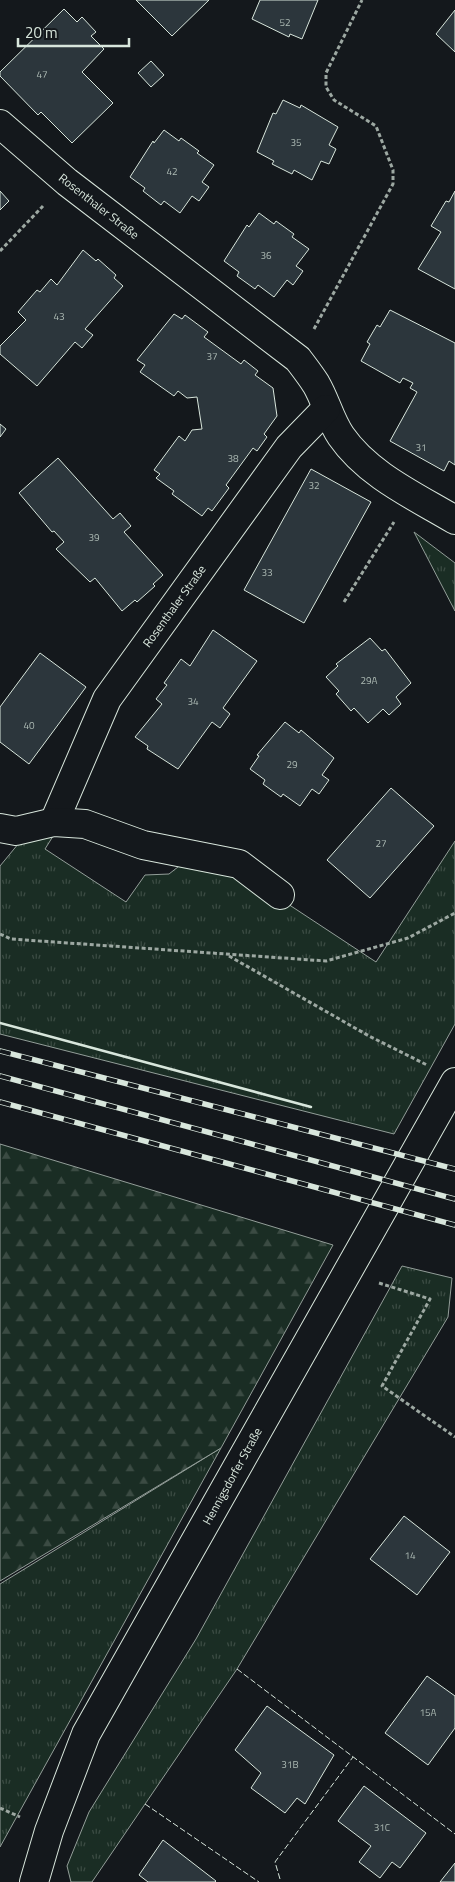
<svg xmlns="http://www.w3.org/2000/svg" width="455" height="1882" font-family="'Titillium Web',sans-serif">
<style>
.grass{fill:url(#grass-tufts);stroke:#939e99}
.forest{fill:url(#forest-firs);stroke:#939e99}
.building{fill:#2c363c;stroke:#d8e6dc}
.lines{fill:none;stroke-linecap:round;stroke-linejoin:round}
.minor-casing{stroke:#d8e6dc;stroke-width:30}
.path{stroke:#9da8a2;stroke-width:3;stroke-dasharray:4 2.5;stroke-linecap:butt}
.minor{stroke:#14181c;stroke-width:28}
.rail-casing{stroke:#d8e6dc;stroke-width:5.5}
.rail{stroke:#14181c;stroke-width:4;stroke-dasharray:11;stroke-linecap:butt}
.fence{stroke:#d8e6dc;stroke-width:1;stroke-dasharray:6 2.5;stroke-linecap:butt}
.wall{stroke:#d8e6dc;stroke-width:2.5}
.labels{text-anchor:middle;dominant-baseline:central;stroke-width:4;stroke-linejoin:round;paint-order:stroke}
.number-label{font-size:10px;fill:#adbab4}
.street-label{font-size:12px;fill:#d8e6dc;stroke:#14181c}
</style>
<defs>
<pattern id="grass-tufts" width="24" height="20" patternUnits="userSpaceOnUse" patternTransform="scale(1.25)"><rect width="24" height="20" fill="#1a2d24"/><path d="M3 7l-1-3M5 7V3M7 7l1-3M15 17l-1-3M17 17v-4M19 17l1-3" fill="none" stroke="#3b4b43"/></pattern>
<pattern id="forest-firs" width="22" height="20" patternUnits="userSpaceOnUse" patternTransform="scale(1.25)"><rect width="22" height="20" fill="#1a2d24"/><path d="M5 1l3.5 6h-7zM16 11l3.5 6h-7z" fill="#3b4b43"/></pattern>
</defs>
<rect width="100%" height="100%" fill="#14181c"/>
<!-- grass -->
<g class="grass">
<path d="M 414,532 L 455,563 L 455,611 Z"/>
<path d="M 60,825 L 45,849 L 126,902 L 145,875 L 169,874 L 183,863 L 253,881 L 376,962 L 455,841 L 455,1024 L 394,1134 L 0,1034 L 0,866 L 28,832 Z"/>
<path d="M 402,1266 L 452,1278 L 448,1317 L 237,1669 L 92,1882 L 71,1882 L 67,1866 L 89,1812 L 196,1639 Z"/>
<path d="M 221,1448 L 0,1847 L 0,1584 Z"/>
</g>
<!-- forest -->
<path class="forest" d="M 0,1144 L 333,1245 L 221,1448 L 0,1581 Z"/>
<!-- building -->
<g class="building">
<path d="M 136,0 L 209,0 L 172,36 Z"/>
<path d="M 260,0 L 318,0 L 302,39 L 290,34 L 289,37 L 252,19 Z"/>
<path d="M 64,9 L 77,22 L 82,17 L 96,32 L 91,36 L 104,49 L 82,72 L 113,103 L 72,143 L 41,112 L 38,115 L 0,76 L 0,72 Z"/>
<path d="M 455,10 L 455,52 L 436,34 Z"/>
<path d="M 151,61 L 164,75 L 151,87 L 138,73 Z"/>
<path d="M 283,100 L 300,108 L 301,105 L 338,127 L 329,145 L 336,149 L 329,164 L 321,161 L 312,180 L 294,170 L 292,174 L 272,164 L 274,161 L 257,152 L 273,113 L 276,114 Z"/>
<path d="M 164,130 L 179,141 L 181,138 L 199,151 L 197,153 L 214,165 L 202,182 L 209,187 L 199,201 L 192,196 L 180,213 L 164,201 L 161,205 L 143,191 L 145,188 L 130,177 L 153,141 L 154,143 Z"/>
<path d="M 0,191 L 9,201 L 0,210 Z"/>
<path d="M 455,191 L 455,289 L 418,269 L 441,232 L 431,226 L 446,201 L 449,202 Z"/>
<path d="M 259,213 L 274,224 L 276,221 L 294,234 L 292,237 L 309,249 L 296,266 L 303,271 L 293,285 L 287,280 L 274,297 L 258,285 L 255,289 L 237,276 L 239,272 L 224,261 L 247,225 L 249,227 Z"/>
<path d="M 83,250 L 96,261 L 98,259 L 116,275 L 114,278 L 123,286 L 85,329 L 93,335 L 82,348 L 75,342 L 37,386 L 0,354 L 0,346 L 26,320 L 18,312 L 37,290 L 40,292 L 51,279 L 57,285 Z"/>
<path d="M 390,310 L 455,343 L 455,465 L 449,461 L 444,471 L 390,441 L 417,392 L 410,388 L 413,383 L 403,378 L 400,383 L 361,361 L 370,344 L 367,342 L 377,325 L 380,327 Z"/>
<path d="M 174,314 L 182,319 L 185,315 L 208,332 L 204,337 L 241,364 L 244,360 L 258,371 L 255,375 L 273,388 L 277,416 L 264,434 L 267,437 L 257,451 L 253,448 L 226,485 L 229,488 L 212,511 L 208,508 L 202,516 L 172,494 L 174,491 L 156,478 L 160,474 L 154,470 L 179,436 L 185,441 L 192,430 L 202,429 L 197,397 L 187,398 L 178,391 L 174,396 L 140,372 L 145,365 L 137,360 Z"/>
<path d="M 0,424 L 6,429 L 0,437 Z"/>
<path d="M 58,458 L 113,519 L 120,513 L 131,526 L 124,532 L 163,575 L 153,584 L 155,586 L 137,602 L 135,600 L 122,611 L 95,578 L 90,582 L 56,549 L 64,542 L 54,531 L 52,532 L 19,493 Z"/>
<path d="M 311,469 L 371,502 L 304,623 L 244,590 Z"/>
<path d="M 213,630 L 257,661 L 223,708 L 230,714 L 220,728 L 212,722 L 178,769 L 147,749 L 148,746 L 135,737 L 162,704 L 156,699 L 167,685 L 164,683 L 181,659 L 190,666 Z"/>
<path d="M 370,638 L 382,651 L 385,649 L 411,683 L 396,697 L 401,704 L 389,715 L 383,709 L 368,723 L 354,708 L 351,711 L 336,694 L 339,691 L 326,677 L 338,666 L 336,664 Z"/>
<path d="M 40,653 L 86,687 L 29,764 L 0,742 L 0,707 Z"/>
<path d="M 285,722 L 299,733 L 301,730 L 334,758 L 322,775 L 329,780 L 319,794 L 312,789 L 300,806 L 283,794 L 281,797 L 263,784 L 265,780 L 250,769 L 259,756 L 257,755 Z"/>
<path d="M 391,788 L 434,826 L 370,898 L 327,860 Z"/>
<path d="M 404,1516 L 450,1552 L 417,1595 L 370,1559 Z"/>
<path d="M 427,1676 L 455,1696 L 455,1728 L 428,1765 L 385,1733 Z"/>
<path d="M 267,1706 L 334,1755 L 305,1804 L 297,1798 L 285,1813 L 251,1788 L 261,1773 L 235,1750 Z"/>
<path d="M 364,1786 L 426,1833 L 400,1868 L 392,1862 L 380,1878 L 359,1862 L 371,1846 L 338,1821 Z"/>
<path d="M 163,1840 L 216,1881 L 215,1882 L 148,1882 L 139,1875 Z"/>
<path d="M 455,1863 L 455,1882 L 440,1882 Z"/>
</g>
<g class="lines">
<defs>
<g id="minor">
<path d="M 0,124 L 67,182 L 298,359 C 304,367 311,376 316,384 C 326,401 330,420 341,436 C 368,475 415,496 455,520"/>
<path d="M 54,822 L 107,699 L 289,447 L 326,409"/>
<path d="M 0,828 L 16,831 L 54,822 L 85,824 L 143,845 L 239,864 L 280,895"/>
<path d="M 34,1882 L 49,1831 L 86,1734 L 455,1082"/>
</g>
</defs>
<!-- minor casing -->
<use href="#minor" class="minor-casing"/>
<!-- path -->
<g class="path">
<path d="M 0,251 L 43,206"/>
<path d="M 314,329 L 393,184 L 393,170 L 376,126 L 334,100 L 326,87 L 326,73 L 362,0"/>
<path d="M 344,602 L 394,522"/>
<path d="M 0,934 L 11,939 L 326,961 L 408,938 L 455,913"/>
<path d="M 229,956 L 369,1036 L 427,1065"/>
<path d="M 379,1283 L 430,1299 L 382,1386 L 455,1437"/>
<path d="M 0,1808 L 20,1817"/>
</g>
<!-- minor -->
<use href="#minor" class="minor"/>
<defs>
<g id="rail">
<path d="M 0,1051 L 455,1169"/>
<path d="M 0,1076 L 455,1199"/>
<path d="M 0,1102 L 455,1225"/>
</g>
</defs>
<!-- rail casing -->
<use href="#rail" class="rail-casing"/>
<!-- rail -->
<use href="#rail" class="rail"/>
<!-- fence -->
<g class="fence">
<path d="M 237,1669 L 455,1834"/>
<path d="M 145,1804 L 259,1882"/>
<path d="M 280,1879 L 275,1862 L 353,1757"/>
</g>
<!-- wall -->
<path class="wall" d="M 0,1023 L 311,1107"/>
</g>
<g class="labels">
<!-- number labels -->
<g class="number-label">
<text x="285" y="22">52</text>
<text x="42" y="74">47</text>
<text x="296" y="142">35</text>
<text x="172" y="171">42</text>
<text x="266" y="255">36</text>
<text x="59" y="316">43</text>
<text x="212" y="356">37</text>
<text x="421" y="447">31</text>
<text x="233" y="458">38</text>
<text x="314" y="485">32</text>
<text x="94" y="537">39</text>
<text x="267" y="572">33</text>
<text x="369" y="680">29A</text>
<text x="193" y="701">34</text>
<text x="29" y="725">40</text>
<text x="292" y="764">29</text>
<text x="381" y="843">27</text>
<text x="410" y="1555">14</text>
<text x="428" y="1712">15A</text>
<text x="290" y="1764">31B</text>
<text x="382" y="1827">31C</text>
</g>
<!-- street labels -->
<g class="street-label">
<text transform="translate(99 206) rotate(38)">Rosenthaler Straße</text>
<text transform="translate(174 606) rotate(-54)">Rosenthaler Straße</text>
<text transform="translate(232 1476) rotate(-61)">Hennigsdorfer Straße</text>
</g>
</g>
<!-- scale -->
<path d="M18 38v8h111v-8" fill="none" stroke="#d8e6dc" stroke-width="2.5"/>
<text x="25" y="38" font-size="15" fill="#d8e6dc" stroke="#14181c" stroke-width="4" paint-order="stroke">20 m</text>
</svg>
